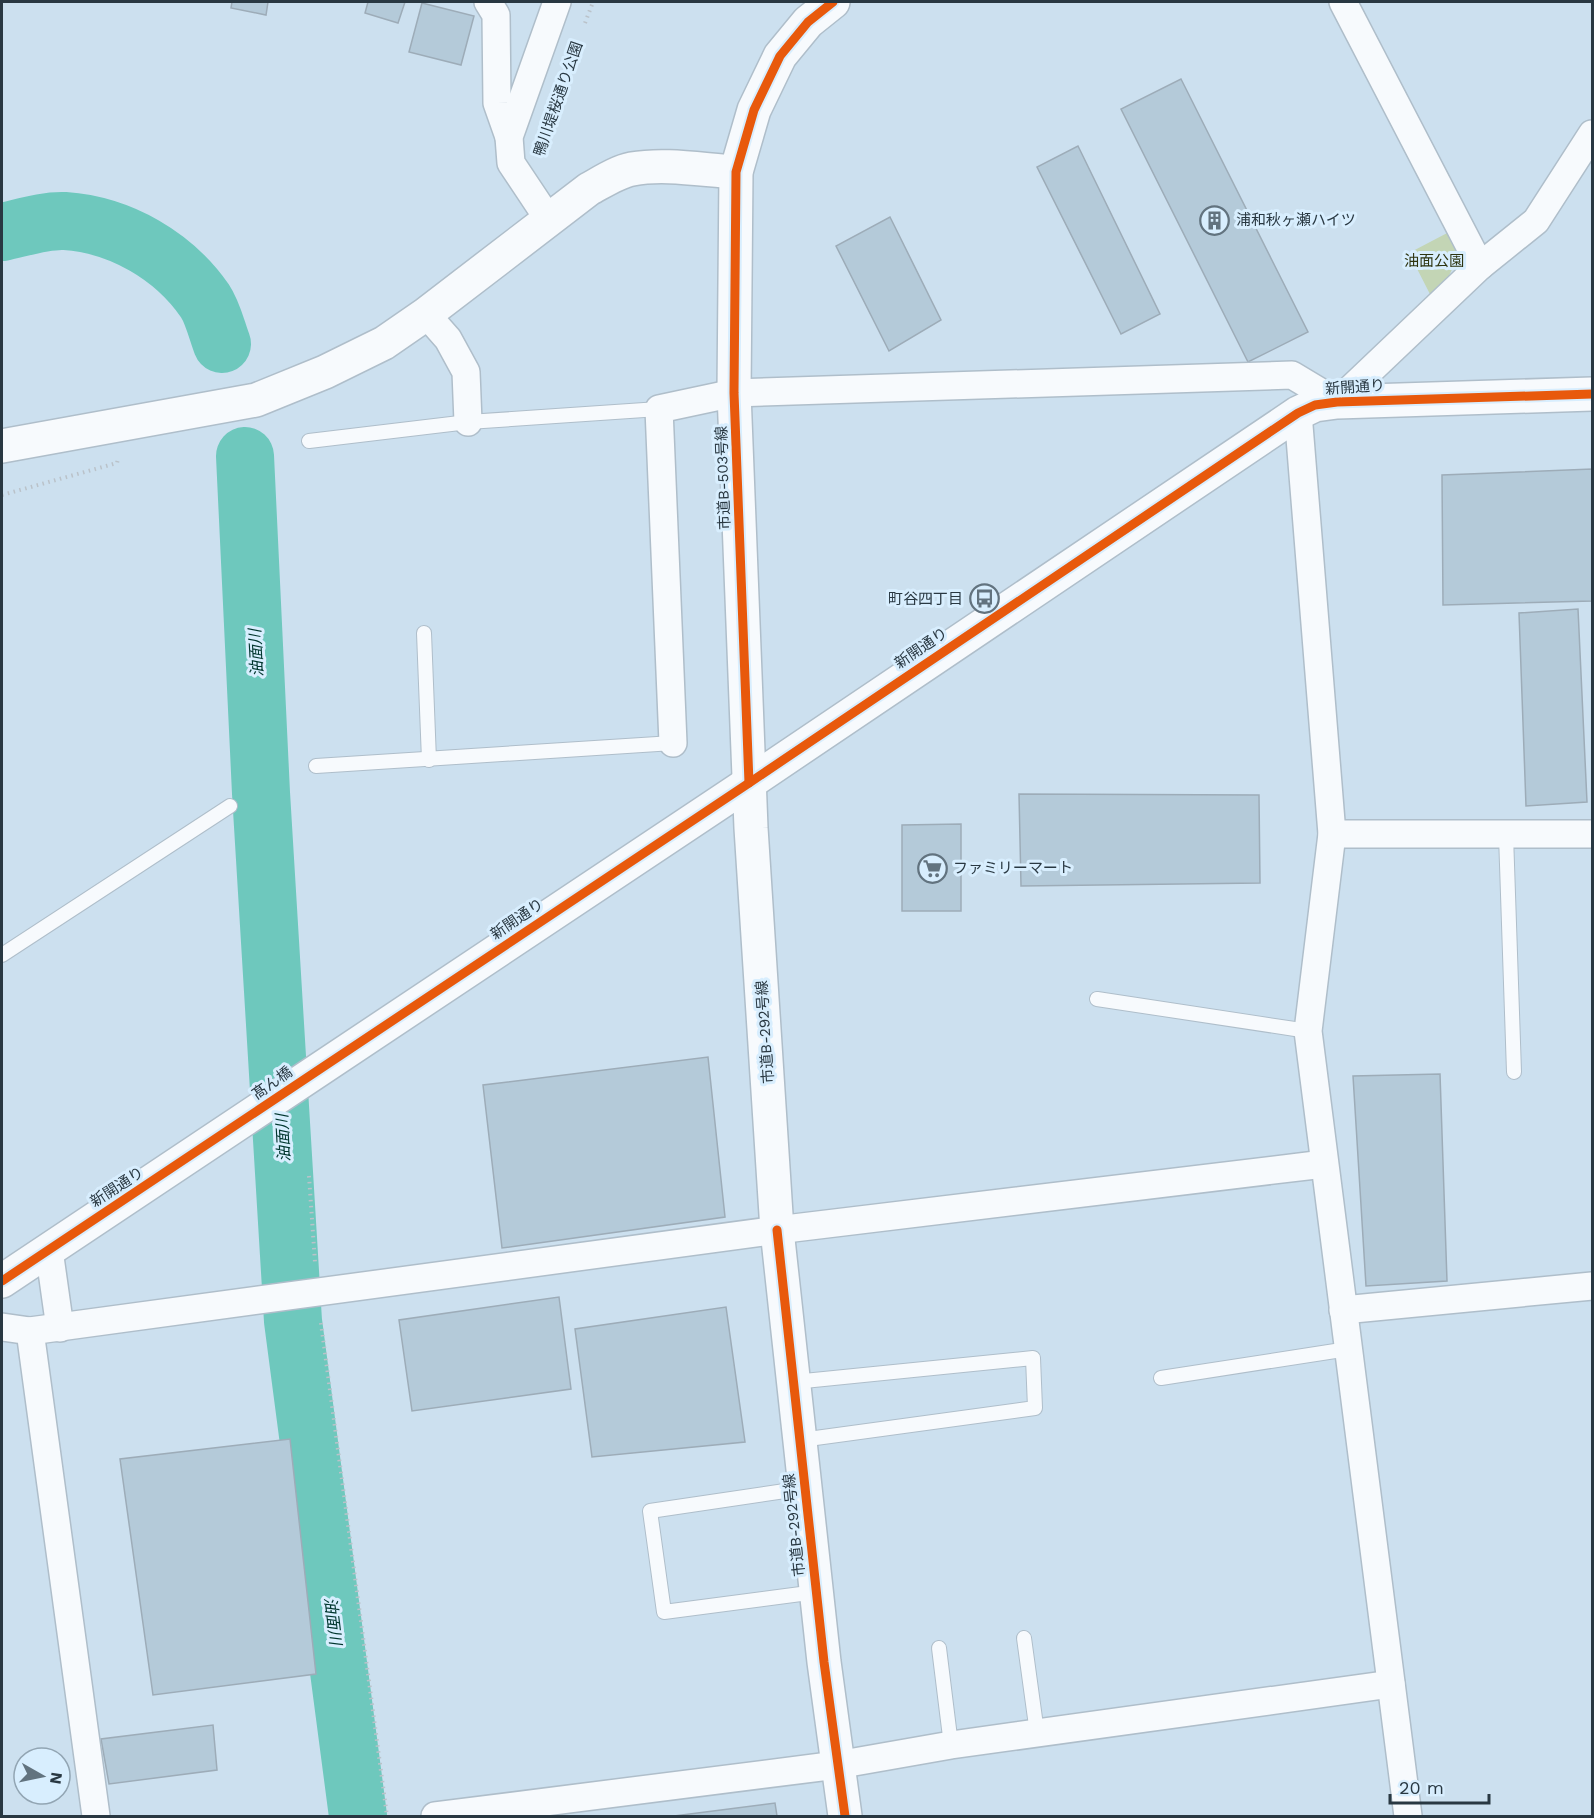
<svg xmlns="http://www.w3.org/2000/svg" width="1594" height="1818" font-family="'Work Sans','Noto Sans JP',sans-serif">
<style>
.green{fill:#c3d5b5}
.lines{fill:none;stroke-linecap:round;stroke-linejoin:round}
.river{stroke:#6ec8bd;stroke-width:58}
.building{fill:#b4cad9;stroke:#9dacb8;stroke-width:1.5}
.service-casing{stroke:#afbeca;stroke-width:16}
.minor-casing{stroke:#afbeca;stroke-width:30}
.tertiary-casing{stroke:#afbeca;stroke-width:36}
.path{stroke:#bac2c9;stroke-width:4;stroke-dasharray:1.5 4.5;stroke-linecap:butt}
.service{stroke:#f7fafd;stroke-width:14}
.minor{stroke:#f7fafd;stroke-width:27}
.tertiary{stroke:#f7fafd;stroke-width:33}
.cycleway-casing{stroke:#d8eefe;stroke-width:13}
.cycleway{stroke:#e8590c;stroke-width:9}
.labels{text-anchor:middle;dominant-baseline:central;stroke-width:6;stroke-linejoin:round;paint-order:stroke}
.street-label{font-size:15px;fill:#293842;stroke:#d8eefe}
.poi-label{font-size:15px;fill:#293842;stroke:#d8eefe;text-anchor:start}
.park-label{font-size:15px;fill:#2d3410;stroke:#d8eefe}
.water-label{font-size:16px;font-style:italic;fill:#00362e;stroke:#d8eefe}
</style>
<rect width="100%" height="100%" fill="#cce0ef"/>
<!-- green -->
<path class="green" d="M 1451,231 C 1463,262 1450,274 1433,300 L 1409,253 Z"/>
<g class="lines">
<!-- river -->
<g class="river">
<path d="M 2,232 C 21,228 45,220 65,221 C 121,225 174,256 205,301 C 213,313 217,331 222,344"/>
<path d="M 245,456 L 261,793 L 293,1321 L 358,1816"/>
</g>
</g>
<!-- building -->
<g class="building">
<path d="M 232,2 L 268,2 L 266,15 L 231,8 Z"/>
<path d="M 368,2 L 405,2 L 398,23 L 365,13 Z"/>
<path d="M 422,3 L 474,16 L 461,65 L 409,52 Z"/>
<path d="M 1181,79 L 1308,332 L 1248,362 L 1121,109 Z"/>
<path d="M 1078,146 L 1160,314 L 1121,334 L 1037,167 Z"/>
<path d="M 890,217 L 941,320 L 889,351 L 836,246 Z"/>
<path d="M 1592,469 L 1592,601 L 1443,605 L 1442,475 Z"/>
<path d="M 1578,609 L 1587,802 L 1526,806 L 1519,613 Z"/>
<path d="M 1019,794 L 1259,795 L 1260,883 L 1021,886 Z"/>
<path d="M 961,824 L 961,911 L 902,911 L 902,825 Z"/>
<path d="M 708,1057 L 725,1217 L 502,1248 L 483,1085 Z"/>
<path d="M 1440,1074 L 1447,1281 L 1366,1286 L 1353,1076 Z"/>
<path d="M 559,1297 L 571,1389 L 412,1411 L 399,1320 Z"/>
<path d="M 726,1307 L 745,1442 L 592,1457 L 575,1329 Z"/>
<path d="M 290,1439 L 316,1674 L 153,1695 L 120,1459 Z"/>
<path d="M 213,1725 L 217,1770 L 109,1784 L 101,1739 Z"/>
<path d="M 775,1803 L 777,1816 L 674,1816 Z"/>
</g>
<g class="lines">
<defs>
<g id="service">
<path d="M 309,441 L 468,422 L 659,409"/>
<path d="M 424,633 L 429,760"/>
<path d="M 316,766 L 673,743"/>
<path d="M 1506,835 L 1514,1072"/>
<path d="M 2,955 L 230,806"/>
<path d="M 1097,999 L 1308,1031"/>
<path d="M 1161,1378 L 1348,1349"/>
<path d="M 794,1382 L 1033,1358 L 1035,1408 L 801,1440"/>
<path d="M 805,1488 L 650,1511 L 664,1612 L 816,1592"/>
<path d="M 1024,1638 L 1037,1733"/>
<path d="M 939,1648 L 951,1745"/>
</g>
<g id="minor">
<path d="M 488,2 L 496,15 L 497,103 L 509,137"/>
<path d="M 1343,2 L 1480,266"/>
<path d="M 549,220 L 511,163 L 509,137 L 557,2"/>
<path d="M 426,314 L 448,339 L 466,372 L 468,422"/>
<path d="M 1298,413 L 1332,834 L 1308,1031 L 1408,1816"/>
<path d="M 673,743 L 659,409 L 734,393 L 1292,375 L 1337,402 L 1480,266 L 1536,221 L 1592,134"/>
<path d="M 1332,834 L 1592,834"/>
<path d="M 49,1250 L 60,1328"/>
<path d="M 1343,1310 L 1592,1286"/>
<path d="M 2,1327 L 30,1331 L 777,1230 L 1324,1164"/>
<path d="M 30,1331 L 96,1816"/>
<path d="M 435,1816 L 837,1765 L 951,1745 L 1391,1684"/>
</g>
<g id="tertiary">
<path d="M 833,2 L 808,22 L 780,56 L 754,110 L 736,172 L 734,393 L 751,828 L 777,1230 L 824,1662 L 845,1816"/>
<path d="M 2,446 L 256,400 L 325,372 L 384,343 L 426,314 L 589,189 C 602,182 617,172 632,169 C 665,163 702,170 736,172"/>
<path d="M 2,1281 L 749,783 L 1298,413 L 1315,405 L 1337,402 L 1592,394"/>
</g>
</defs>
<!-- service casing -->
<use href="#service" class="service-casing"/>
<!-- minor casing -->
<use href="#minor" class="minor-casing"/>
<!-- tertiary casing -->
<use href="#tertiary" class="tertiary-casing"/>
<!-- path -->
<g class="path">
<path d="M 585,23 L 593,2"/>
<path d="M 541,148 L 561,90"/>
<path d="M 2,495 L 117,463 L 118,459"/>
<path d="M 309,1176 L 315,1262"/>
<path d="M 321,1323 L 387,1816"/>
</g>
<!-- service -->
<use href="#service" class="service"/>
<!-- minor -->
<use href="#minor" class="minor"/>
<!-- tertiary -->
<use href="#tertiary" class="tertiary"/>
<defs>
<g id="cycleway">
<path d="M 749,783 L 734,393 L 736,172 L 754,110 L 780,56 L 808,22 L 833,2"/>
<path d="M 777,1230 L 824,1662 L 845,1816"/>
<path d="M 2,1281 L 749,783 L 1298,413 L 1315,405 L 1337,402 L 1592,394"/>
</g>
</defs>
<!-- cycleway casing -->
<use href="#cycleway" class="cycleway-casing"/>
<!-- cycleway -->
<use href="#cycleway" class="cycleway"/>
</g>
<!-- icons -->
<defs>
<symbol id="building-ring" viewBox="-11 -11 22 22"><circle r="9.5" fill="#d8eefe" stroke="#62737f" stroke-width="1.5"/><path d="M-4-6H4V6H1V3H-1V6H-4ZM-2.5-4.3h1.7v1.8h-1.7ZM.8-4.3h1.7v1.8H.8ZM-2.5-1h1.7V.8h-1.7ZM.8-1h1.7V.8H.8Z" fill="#62737f"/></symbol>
<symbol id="bus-ring" viewBox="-11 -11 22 22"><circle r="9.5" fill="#d8eefe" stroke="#62737f" stroke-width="1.5"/><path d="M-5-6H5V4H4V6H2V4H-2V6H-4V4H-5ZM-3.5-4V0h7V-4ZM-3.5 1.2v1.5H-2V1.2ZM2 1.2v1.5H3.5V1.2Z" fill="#62737f"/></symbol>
<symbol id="supermarket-ring" viewBox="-11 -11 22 22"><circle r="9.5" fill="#d8eefe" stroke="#62737f" stroke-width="1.5"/><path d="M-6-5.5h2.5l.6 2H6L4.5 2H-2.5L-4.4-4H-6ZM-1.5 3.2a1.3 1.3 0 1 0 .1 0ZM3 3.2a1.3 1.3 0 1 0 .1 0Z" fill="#62737f"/></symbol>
</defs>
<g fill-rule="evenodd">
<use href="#building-ring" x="1198" y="204" width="33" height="33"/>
<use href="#bus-ring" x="968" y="582" width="33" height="33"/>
<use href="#supermarket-ring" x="916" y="852" width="33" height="33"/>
</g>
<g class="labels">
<!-- street labels -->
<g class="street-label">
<text transform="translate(558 99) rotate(-71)">鴨川堤桜通り公園</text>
<text transform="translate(1355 387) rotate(-4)">新開通り</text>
<text transform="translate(723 478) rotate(-92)">市道B-503号線</text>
<text transform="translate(921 648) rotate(-34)">新開通り</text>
<text transform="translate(517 919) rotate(-34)">新開通り</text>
<text transform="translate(765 1032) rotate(-94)">市道B-292号線</text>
<text transform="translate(272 1083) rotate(-35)">髙ん橋</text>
<text transform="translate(117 1187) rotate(-33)">新開通り</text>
<text transform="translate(794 1525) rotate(-96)">市道B-292号線</text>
</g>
<!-- poi labels -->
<g class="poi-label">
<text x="1236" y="220">浦和秋ヶ瀬ハイツ</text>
<text x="963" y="599" text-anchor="end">町谷四丁目</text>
<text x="953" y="868">ファミリーマート</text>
</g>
<!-- park labels -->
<g class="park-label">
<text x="1434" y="261">油面公園</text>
</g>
<!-- water labels -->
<g class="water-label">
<text transform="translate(256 653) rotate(-93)">油面川</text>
<text transform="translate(283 1138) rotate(-93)">油面川</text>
<text transform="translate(333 1621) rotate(83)">油面川</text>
</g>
</g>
<!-- border -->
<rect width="1594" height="1818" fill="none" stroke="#293842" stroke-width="6"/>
<!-- north arrow -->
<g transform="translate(42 1776) rotate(99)"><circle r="28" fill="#d8eefe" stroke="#92a5b3" stroke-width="1.5"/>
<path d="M0-4.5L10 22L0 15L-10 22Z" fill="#62737f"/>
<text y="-9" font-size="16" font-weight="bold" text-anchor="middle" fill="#293842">N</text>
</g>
<!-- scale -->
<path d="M1390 1794v9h99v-9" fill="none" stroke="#293842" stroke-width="3"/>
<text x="1399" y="1794" font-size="18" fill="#293842" stroke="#d8eefe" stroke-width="4.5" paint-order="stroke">20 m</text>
</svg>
